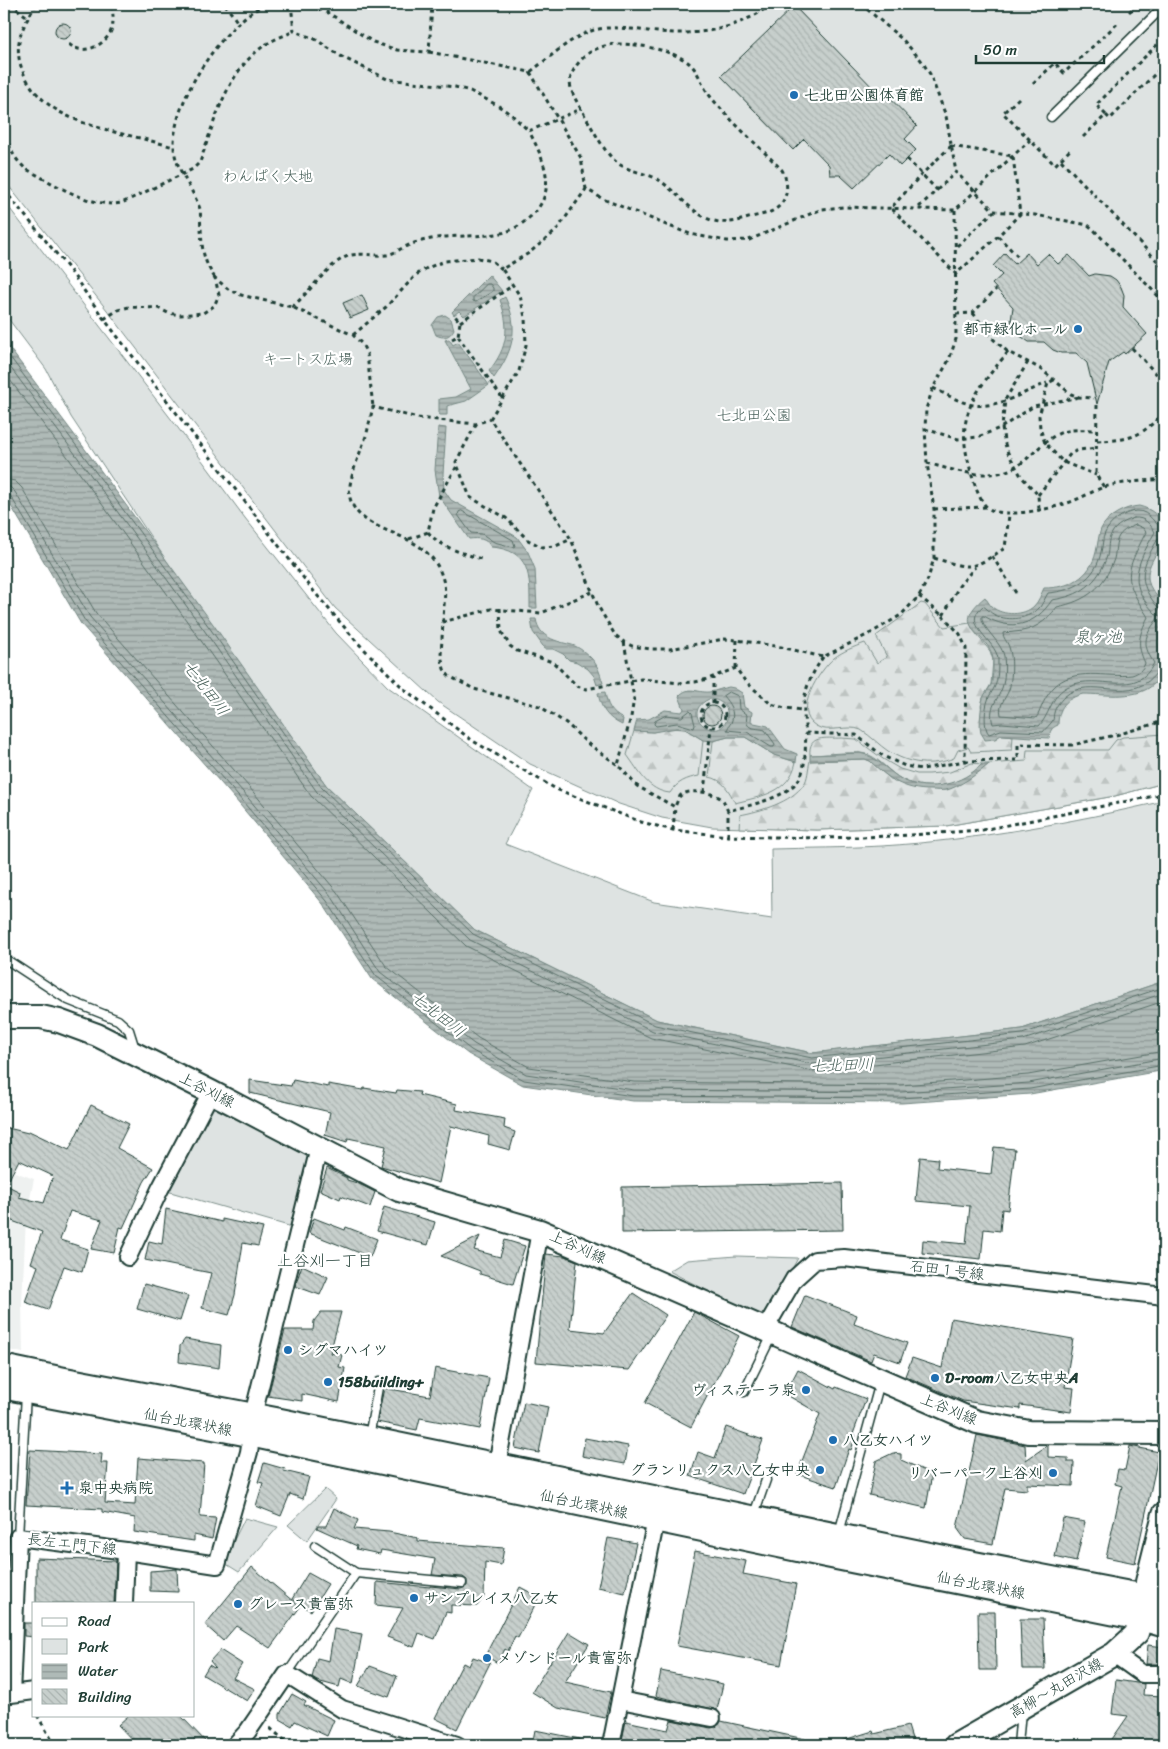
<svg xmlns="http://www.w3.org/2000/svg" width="1168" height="1749" font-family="Sriracha,'Klee One',sans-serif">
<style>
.built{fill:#eef1f0}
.green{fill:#dee3e2;stroke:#7e908b}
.forest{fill:url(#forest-firs);stroke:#7e908b}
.water{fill:url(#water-rules);stroke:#758883;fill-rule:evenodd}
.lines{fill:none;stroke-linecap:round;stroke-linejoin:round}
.shore{stroke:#596f68;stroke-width:1}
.building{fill:url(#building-back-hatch);stroke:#1f3d34;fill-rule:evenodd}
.lane-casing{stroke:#1f3d34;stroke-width:11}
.street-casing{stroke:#1f3d34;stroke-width:20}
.secondary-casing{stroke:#1f3d34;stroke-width:26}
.primary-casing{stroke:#1f3d34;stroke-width:29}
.path{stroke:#1f3d34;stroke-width:3;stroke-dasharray:4 4;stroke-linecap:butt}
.lane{stroke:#fff;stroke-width:8}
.street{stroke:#fff;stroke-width:16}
.secondary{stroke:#fff;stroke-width:22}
.primary{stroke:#fff;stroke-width:25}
.poi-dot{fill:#1f6fb2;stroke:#fff;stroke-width:2}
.labels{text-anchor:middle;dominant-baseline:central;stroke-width:4.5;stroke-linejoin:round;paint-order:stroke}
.poi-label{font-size:15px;font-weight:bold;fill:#1f3d34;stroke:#fff;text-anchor:start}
.park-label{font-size:15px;fill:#455e57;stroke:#fff}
.street-label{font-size:15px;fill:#1f3d34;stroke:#fff}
.water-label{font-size:16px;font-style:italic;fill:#4a625b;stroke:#fff}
.neighbourhood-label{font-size:16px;fill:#1f3d34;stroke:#fff}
</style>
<defs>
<pattern id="forest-firs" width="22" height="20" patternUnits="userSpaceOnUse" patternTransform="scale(1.25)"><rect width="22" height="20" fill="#dee3e2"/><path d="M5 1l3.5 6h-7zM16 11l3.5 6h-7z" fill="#bec4c2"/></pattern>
<pattern id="water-rules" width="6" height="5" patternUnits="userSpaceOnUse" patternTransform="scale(1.25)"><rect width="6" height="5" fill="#afbab7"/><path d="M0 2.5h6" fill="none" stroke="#8e9896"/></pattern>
<pattern id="building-back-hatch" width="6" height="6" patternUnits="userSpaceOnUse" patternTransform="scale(1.25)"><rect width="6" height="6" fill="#c7cfcc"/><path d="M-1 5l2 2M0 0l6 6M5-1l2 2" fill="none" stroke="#aab3b0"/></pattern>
</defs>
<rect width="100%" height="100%" fill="#fff"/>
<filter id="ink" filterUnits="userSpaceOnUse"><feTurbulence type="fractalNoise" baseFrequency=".02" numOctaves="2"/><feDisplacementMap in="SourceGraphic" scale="10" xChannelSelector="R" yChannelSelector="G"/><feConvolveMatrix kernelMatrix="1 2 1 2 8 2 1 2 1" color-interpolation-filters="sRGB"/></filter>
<g filter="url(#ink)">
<!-- built -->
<path class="built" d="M 15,1172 L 34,1179 L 26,1218 L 22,1303 L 23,1353 L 4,1349 L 4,1175 L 9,1178 Z"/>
<!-- green -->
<g class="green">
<path d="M 4,4 L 1164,4 L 1164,783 L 1115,796 L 946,826 L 817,830 L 712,827 L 662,818 L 619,804 L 530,764 L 438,702 L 335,608 L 107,310 L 4,180 Z"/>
<path d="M 4,201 L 178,428 L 245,518 L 336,633 L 388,687 L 533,790 L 505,844 L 654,902 L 772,919 L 771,849 C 808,848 845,848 882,846 C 977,840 1072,822 1164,801 L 1164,981 L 1022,1029 L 813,1053 L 657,1020 L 475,930 L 326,785 L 168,563 L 71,417 L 46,369 L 4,313 Z"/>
<path d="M 210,1098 L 319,1148 L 292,1227 L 160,1189 Z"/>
<path d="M 736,1256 L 798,1258 L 769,1311 L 756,1316 L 669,1271 L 687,1260 Z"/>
<path d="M 325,1489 L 336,1499 L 307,1541 L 288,1525 Z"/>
<path d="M 245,1518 L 278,1527 L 239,1572 L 223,1562 Z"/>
</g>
<!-- forest -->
<g class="forest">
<path d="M 921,603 L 925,604 L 944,627 L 970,623 L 973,630 L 990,651 L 993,660 L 991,684 L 983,698 L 981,706 L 995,739 L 1001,734 L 1013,736 L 1012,750 L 971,752 L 968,747 L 958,750 L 954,758 C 931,767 909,764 888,751 C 879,745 871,736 861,730 C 848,724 828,734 816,726 C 792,712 819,671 834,658 C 843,651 854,647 865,643 L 877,663 L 887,657 L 876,636 Z"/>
<path d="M 670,728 L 685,729 L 703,740 L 699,776 C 687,778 677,782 670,793 C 648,791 639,771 627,755 L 634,731 L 653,732 Z"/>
<path d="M 1164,734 L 1164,783 L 1115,796 L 946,826 L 817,830 L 739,828 L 740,815 C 760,811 791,803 804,784 C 808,779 808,768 810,761 L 865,759 L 870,761 L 894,782 L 947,790 L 967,780 L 989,764 L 1026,761 L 1027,750 L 1108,750 L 1116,740 L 1123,737 Z"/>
<path d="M 728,737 L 745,737 L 774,755 L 796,762 C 789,793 762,796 735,803 C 730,792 723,779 709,777 L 713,741 Z"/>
<path d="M 841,738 L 856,739 L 883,759 L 900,769 L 917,774 L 929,774 L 950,772 L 972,763 L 982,764 C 963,785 929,793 903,780 C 891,774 881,760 869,755 C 859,750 823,755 810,755 C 808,734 826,739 841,738 Z"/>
</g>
<!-- water -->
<g class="water">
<path d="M 489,275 L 502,291 L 464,316 L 459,311 L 454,315 L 452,312 Z"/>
<path d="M 505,297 C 520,328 513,351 494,378 L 489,371 C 508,347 510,328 500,300 Z"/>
<path d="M 445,315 L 451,319 L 454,329 C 450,337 444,339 436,335 L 432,325 L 438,317 Z"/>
<path d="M 449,339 L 453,345 L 458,342 L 489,385 L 466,401 L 447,406 L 447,415 L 439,415 L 439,399 L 456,397 L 471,389 L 445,340 Z"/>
<path d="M 4,341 L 82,445 L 213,624 L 326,785 L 475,930 L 657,1020 L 812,1053 L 1022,1029 L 1164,981 L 1164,1069 L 1160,1071 L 1030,1094 L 902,1103 L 633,1101 L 523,1085 L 468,1054 L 372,979 L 323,904 L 235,799 L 81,624 L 4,494 Z"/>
<path d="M 438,427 L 446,428 L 443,474 L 444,490 L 451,500 L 517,537 L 528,552 L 535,569 L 537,608 L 530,608 C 530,576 531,550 491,547 C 486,538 478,538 469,539 L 439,496 L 435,470 Z"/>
<path d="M 1139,506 C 1151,509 1160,515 1163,527 C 1168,545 1147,559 1148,577 C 1148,590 1160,597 1164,607 C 1165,612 1165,622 1164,627 C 1163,631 1159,634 1158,640 C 1157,648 1162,651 1164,657 C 1167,665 1161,676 1156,682 C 1139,701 1105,694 1083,694 C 1066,698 1058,708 1058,725 C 1051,728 1050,731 1049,738 L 1001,735 L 995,739 L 985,740 C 984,737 982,735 981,733 C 979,727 981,705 983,698 C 985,693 989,689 991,685 C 993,679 993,668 993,661 C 992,633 946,629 985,597 C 987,600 989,604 992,607 C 1003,616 1024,616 1034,606 C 1039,601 1041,594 1044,588 C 1069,588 1090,578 1096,552 C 1098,544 1098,537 1101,529 C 1107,516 1125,507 1139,506 Z"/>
<path d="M 531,619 L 536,619 C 539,638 556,641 572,645 C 579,647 586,653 591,658 C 598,665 600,674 603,683 L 597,685 L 594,676 L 588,669 L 577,662 L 569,660 L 563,654 L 553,649 L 545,649 L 533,632 Z"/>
<path d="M 729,687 L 734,688 L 742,693 L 744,707 L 752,712 L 751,721 L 754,723 L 768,726 L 785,749 L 797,754 L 796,762 L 774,755 L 745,737 L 728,737 L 713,741 L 703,740 L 685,729 L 677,728 L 653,732 L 634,731 L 637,720 L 649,719 L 665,710 L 682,712 L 684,709 L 679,696 C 689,685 697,693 709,692 C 717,691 722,688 729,687 ZM 709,699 C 720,699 730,707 727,719 C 718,746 677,714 709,699 Z"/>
<path d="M 605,692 C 607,705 611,713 623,719 L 622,725 C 607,718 601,709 598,693 Z"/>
<path d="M 860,753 C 877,756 888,772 903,780 C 929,793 963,784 982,764 L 989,764 C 980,772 958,788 946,790 C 942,791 935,790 931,790 C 903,790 889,779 870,761 L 865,759 L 810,761 L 810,755 Z"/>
</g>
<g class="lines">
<!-- shore -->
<g class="shore">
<path d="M 487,284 L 490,284 L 493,288 L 493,291 L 476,302 L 473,301 L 473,298 Z"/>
<path d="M 4,349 L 78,448 L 209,627 L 322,788 L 473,934 L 655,1025 L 812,1058 L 1022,1034 L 1164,987"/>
<path d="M 4,359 L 73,451 L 204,630 L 317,792 L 470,940 L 653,1031 L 812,1064 L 1023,1040 L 1164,993"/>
<path d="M 4,372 L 67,456 L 197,635 L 311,796 L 466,946 L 651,1038 L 812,1071 L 1025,1047 L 1164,1001"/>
<path d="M 4,479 L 15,481 L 22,488 L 96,613 L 249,787 L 337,892 L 386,966 L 478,1038 L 529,1067 L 634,1082 L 901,1085 L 1028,1075 L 1164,1051"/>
<path d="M 4,486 L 10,487 L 15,492 L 90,617 L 243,792 L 332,897 L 380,972 L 474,1044 L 526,1074 L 634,1090 L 901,1092 L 1029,1083 L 1164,1058"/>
<path d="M 4,493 L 10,495 L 85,621 L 238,796 L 327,901 L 376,976 L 471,1050 L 524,1080 L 633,1096 L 901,1098 L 1030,1089 L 1164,1065"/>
<path d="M 462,511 L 513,540 L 515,546 L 513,547 L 494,542 L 482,534 L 471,533 L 458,515 L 459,512 Z"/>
<path d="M 1134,518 C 1145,517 1150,524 1155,532 C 1135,567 1126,586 1159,617 C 1146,634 1140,642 1154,663 C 1136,700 1099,672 1069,686 C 1051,694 1051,713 1039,726 L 1002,723 L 993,724 C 988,707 997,702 1002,688 C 1005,680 1005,665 1004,656 C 1001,641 980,627 982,616 L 984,616 C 1011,632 1035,626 1052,600 C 1080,596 1098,584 1107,556 C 1109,549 1107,540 1112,533 C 1116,525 1126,521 1134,518 Z"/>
<path d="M 1136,525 L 1143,528 L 1146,532 C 1125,574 1122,577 1148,617 C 1139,635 1136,644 1145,663 C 1143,670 1138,673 1132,675 C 1107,678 1073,666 1053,688 C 1048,694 1044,700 1041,708 C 1039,712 1039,714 1036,718 L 1001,715 C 998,703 1008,697 1010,686 C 1012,673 1013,659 1009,647 C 1007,641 1003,638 1003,633 C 1006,632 1010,633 1014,632 C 1033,631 1046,622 1057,607 C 1086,601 1104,588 1114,559 C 1116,551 1115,542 1119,536 C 1123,530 1130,527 1136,525 Z"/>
<path d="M 1164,528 C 1154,527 1151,510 1136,511 C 1124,512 1110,522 1105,533 C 1102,539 1103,545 1101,552 C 1096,579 1074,591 1048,593 C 1045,598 1043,603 1040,607 C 1029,619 1009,622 995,615 C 990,613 987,608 983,606 C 960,624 996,640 998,659 C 998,666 998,680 995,686 C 993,691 989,695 988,700 C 985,708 983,728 989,734 L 1001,730 L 1043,732 C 1045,729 1051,724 1053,720 C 1054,718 1053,715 1054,713 C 1055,707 1060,701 1064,697 C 1091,672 1133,710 1159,669 L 1164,667"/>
<path d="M 1164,537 L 1158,539 C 1145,561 1135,577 1153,601 C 1156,605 1158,609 1164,610"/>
<path d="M 729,692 L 738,696 L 739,709 L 747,715 C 744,731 755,727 765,730 L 775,744 L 774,747 L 771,747 L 747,732 L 727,730 C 728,728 729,725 731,723 C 736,712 729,703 723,696 Z"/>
<path d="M 690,711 L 692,713 L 695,725 L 694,728 L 677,723 L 656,726 L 654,724 L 655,721 L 666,715 L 681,717 Z"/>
</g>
</g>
<!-- building -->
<g class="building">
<path d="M 794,6 L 877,92 L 881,89 L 917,126 L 905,139 L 916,150 L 900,166 L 889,154 L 854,188 L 840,175 L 830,175 L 829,165 L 804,139 L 793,150 L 721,76 Z"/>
<circle cx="63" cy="31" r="8"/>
<path d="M 1005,253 L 1015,264 L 1027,253 L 1037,264 L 1048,254 L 1058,264 L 1069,255 L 1089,276 L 1095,274 L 1110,276 L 1116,280 L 1121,287 L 1124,295 L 1123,307 L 1147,334 L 1125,354 L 1123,352 L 1109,362 L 1097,404 L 1087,363 L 1076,353 L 1061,353 L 1053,350 L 1044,342 L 1029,342 L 1016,333 L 1011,321 L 1013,307 L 992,284 L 1002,275 L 993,266 Z"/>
<path d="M 362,295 L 369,310 L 350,318 L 343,303 Z"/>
<circle cx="712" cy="715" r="9"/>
<path d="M 250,1080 L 291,1086 L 293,1080 L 328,1087 L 328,1084 L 363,1090 L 364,1088 L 396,1093 L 397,1090 L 420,1092 L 419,1095 L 457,1104 L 456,1110 L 505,1119 L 504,1128 L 515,1132 L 510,1150 L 488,1144 L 489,1136 L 451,1126 L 439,1183 L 381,1166 L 386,1146 L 348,1138 L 347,1142 L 325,1135 L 330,1112 L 250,1093 Z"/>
<path d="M 91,1105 L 129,1124 L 117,1148 L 153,1168 L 144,1182 L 123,1228 L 120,1227 L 114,1253 L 91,1249 L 102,1220 L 70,1211 L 60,1240 L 88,1249 L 82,1272 L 64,1266 L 48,1310 L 25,1302 L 38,1266 L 31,1263 L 42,1232 L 4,1218 L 4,1127 L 28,1133 L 29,1131 L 69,1150 ZM 19,1160 L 53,1176 L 44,1203 L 19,1197 L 20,1192 L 6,1185 Z"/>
<path d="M 994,1147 L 1015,1149 L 1008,1210 L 1002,1209 L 1000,1231 L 984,1229 L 981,1259 L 922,1253 L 923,1240 L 966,1244 L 970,1206 L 916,1201 L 920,1157 L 938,1159 L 937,1168 L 991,1174 Z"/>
<path d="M 327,1168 L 347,1178 L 347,1180 L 357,1183 L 375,1192 L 370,1207 L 341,1196 L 340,1199 L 320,1190 Z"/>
<path d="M 842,1183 L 843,1230 L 622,1233 L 622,1187 Z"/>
<path d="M 384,1207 L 435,1222 L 428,1245 L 377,1231 Z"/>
<path d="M 166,1209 L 222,1222 L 222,1219 L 263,1228 L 258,1246 L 243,1243 L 235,1295 L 229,1315 L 202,1308 L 211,1273 L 145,1260 L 149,1241 L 162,1244 Z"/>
<path d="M 314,1218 L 345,1230 L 346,1227 L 377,1239 L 370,1257 L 309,1233 Z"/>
<path d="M 480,1236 L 474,1250 L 500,1257 L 505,1240 L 525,1246 L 513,1284 L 480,1274 L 480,1271 L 441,1256 Z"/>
<path d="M 546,1254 L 564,1256 L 577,1261 L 570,1329 L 604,1333 L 633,1293 L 666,1315 L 629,1370 L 536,1362 Z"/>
<path d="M 302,1265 L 328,1277 L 320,1295 L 295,1286 Z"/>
<path d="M 144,1284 L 188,1296 L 180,1321 L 137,1309 Z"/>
<path d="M 805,1295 L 857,1315 L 854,1324 L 907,1343 L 900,1362 L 874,1353 L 871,1361 L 792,1327 Z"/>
<path d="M 321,1312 L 341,1312 L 330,1353 L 342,1355 L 339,1367 L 345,1368 L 339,1402 L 302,1394 L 302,1401 L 268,1396 L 285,1330 L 313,1330 L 314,1321 Z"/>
<path d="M 694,1312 L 739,1336 L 691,1427 L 645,1403 Z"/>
<path d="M 951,1318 L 1073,1339 L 1065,1387 L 1074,1388 L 1071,1412 L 1020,1405 L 1020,1409 L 963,1401 L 905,1376 L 912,1358 L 942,1368 Z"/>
<path d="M 185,1339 L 221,1345 L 219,1368 L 179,1362 L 180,1346 Z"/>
<path d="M 435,1368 L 489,1378 L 480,1429 L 420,1418 L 417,1430 L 377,1422 L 384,1388 L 430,1396 Z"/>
<path d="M 798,1369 L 835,1389 L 836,1387 L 866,1399 L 853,1434 L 856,1436 L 851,1450 L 849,1449 L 836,1487 L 797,1474 L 820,1414 L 785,1394 Z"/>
<path d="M 524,1402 L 548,1407 L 539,1453 L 515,1448 Z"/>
<path d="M 726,1427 L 763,1440 L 743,1494 L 690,1476 L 698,1452 L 715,1458 Z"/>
<path d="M 977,1435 L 1025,1445 L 1026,1460 L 1048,1445 L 1048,1457 L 1068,1458 L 1068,1462 L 1074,1462 L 1073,1486 L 1027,1484 L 1027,1490 L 1005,1488 L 993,1544 L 965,1539 L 957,1528 Z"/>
<path d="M 585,1438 L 628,1446 L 625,1464 L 582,1456 Z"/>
<path d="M 1130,1446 L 1159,1452 L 1135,1563 L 1106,1557 L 1122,1486 L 1115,1484 L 1118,1469 L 1125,1470 Z"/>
<path d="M 30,1450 L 102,1454 L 101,1463 L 108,1463 L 105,1503 L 135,1505 L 138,1458 L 204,1463 L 200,1517 L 216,1518 L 212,1539 L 194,1535 L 194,1541 L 134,1532 L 135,1518 L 102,1512 L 102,1509 L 26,1505 Z"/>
<path d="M 893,1453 L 901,1454 L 901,1460 L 932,1474 L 926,1508 L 869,1495 L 876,1461 Z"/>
<path d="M 264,1463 L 285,1469 L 284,1471 L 309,1477 L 303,1499 L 290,1494 L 281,1516 L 256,1506 L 263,1483 L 258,1482 Z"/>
<path d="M 334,1508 L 358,1520 L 354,1529 L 389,1532 L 418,1538 L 418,1541 L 504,1548 L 501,1565 L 485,1562 L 484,1597 L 477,1606 L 451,1605 L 451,1613 L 446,1612 L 435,1639 L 419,1633 L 414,1647 L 387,1637 L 403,1608 L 376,1605 L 377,1582 L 430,1587 L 430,1586 L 461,1589 L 467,1586 L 467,1580 L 463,1577 L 432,1575 L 435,1559 L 381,1550 L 380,1554 L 356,1549 L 357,1546 L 317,1528 L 318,1526 L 326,1526 Z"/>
<path d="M 1063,1518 L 1085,1522 L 1076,1562 L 1055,1557 Z"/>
<path d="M 608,1538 L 636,1543 L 625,1593 L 598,1587 Z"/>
<path d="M 695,1551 L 746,1561 L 743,1574 L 796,1584 L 781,1665 L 677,1646 Z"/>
<path d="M 36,1558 L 116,1561 L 114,1603 L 36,1603 Z"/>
<path d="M 252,1567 L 300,1607 L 270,1648 L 236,1626 L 223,1641 L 205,1625 Z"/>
<path d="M 177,1569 L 178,1592 L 150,1591 L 150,1571 Z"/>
<path d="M 308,1573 L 328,1584 L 311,1611 L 292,1599 Z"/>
<path d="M 520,1587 L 539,1597 L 518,1638 L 515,1636 L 508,1651 L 505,1649 L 498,1663 L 485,1656 Z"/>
<path d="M 978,1612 L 995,1612 L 996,1670 L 979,1670 Z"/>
<path d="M 1020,1619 L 1043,1619 L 1045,1669 L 1022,1669 Z"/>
<path d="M 24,1623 L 34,1623 L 34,1637 L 24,1636 Z"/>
<path d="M 334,1629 L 362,1634 L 353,1684 L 341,1679 L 339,1687 L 317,1681 L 312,1678 L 317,1658 L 329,1661 Z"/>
<path d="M 569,1632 L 589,1644 L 565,1682 L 611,1692 L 605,1718 L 558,1708 L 532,1692 Z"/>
<path d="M 1148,1645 L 1164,1647 L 1164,1664 L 1146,1664 Z"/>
<path d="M 220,1650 L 242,1664 L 233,1678 L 255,1689 L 247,1701 L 203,1675 L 209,1665 L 214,1668 L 215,1667 L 210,1661 Z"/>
<path d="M 473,1657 L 490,1663 L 457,1729 L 435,1718 L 463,1663 L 469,1666 Z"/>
<path d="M 370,1666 L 397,1676 L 389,1697 L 358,1686 Z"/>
<path d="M 661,1671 L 723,1684 L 717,1710 L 656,1696 Z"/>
<path d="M 1116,1680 L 1144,1684 L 1143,1695 L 1164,1696 L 1161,1745 L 1108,1745 L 1128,1716 L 1112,1714 Z"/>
<path d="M 292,1694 L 306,1702 L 304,1705 L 334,1720 L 327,1736 L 295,1721 L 292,1726 L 280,1719 L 280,1714 Z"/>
<path d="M 129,1715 L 180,1715 L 209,1745 L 137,1745 L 118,1725 Z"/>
<path d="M 671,1720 L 711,1728 L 716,1727 L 721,1721 L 805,1739 L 804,1745 L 621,1745 L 626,1721 L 668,1730 Z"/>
<path d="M 908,1726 L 913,1742 L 901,1745 L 837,1745 L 837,1742 L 873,1731 L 874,1734 Z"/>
<path d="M 535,1730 L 580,1739 L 579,1745 L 532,1745 Z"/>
</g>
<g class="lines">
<defs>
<g id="lane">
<path d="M 1051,117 L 1164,6"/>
<path d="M 4,958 L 68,1000 L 118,1020 L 129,1030 L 135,1049"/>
<path d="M 744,1392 L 772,1335"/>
<path d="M 369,1437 L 379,1382"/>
<path d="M 753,1517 L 766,1480"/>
<path d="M 839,1533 L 880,1382"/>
<path d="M 18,1537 L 26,1394"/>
<path d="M 315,1546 L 356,1573 L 462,1583"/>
<path d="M 287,1674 L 356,1573"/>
<path d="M 1018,1745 L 1021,1711"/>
</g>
<g id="street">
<path d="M 128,1257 L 160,1189 L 211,1092"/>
<path d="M 765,1329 L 794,1279 L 815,1260 L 844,1258 L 1164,1296"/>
<path d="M 497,1465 L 540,1231"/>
<path d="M 124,1603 L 126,1551"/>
<path d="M 1114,1654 L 1142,1674 L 1164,1674"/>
<path d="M 34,1691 L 11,1694 L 18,1537 L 126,1551 L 217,1565 L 249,1452 L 256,1403 L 319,1148"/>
<path d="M 620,1700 L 712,1718"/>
<path d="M 235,1745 L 248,1731 L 287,1674 L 342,1709 L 457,1745"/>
<path d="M 611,1745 L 656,1519"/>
</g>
<g id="secondary">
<path d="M 4,1017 L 41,1017 L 59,1021 L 97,1035 L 211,1092 L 399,1190 L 540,1231 L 977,1422 L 1029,1432 L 1164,1433"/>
<path d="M 956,1745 L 1114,1654 L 1137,1633 L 1147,1598 L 1147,1582 L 1164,1514"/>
</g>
<g id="primary">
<path d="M 4,1368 L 62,1380 L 278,1421 L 966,1563 L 1164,1601"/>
<path d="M 4,1386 L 252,1434 L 824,1554 L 1143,1618 L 1164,1624"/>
</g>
</defs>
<!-- lane casing -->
<use href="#lane" class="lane-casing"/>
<!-- street casing -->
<use href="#street" class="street-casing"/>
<!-- secondary casing -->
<use href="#secondary" class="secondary-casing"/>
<!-- primary casing -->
<use href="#primary" class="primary-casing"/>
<!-- path -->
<g class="path">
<path d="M 10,4 L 29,18"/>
<path d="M 36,4 C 30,15 21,28 19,42 C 17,55 20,67 26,78 C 46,114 82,123 118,133 C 137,137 155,142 174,147"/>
<path d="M 225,4 L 238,23"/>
<path d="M 291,4 L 294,31 L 315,39 L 342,57 L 387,79 L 455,87 L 470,91 L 497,105 L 512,115 L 529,131 L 581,109 C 570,90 564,80 580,61 C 588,52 598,47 609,45 C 629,41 675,50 690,64 C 699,72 702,86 710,96 C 730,121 759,146 782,170 C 790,184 788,202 774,210 C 768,214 759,215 752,217 C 738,221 725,225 711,220 C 690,212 677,192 659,180 C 646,172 626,172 614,160 C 602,149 590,123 581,109"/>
<path d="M 303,4 L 327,12 L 373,42 L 397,50 L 429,52 L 432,4"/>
<path d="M 861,4 L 903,40 L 921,60 L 930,74 L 946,116 L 956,172"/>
<path d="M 1129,12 L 1138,4"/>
<path d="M 69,44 C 83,57 107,45 112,28 C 114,20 113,12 111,4"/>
<path d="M 429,52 L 530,72 C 548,59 570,38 591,31 C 609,25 629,29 648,31 C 682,35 718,34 749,18 C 757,15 764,9 772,4"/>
<path d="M 530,72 L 581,158 L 586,189"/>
<path d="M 1033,84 L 1055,63 L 1064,73 L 1118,23"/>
<path d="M 1019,98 L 1003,113 L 1055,165 L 1072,148"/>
<path d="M 1106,115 L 1110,119 L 1164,65"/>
<path d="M 4,129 C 10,147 11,156 26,169 C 53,183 91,209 122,203 L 193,169 L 200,162 C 215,120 228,66 270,42 C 277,38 286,35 294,31"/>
<path d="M 1083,137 L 1106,115 L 1096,105 L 1164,38"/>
<path d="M 951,146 L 1013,156 L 1020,214 L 998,236 L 956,274 L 891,208 L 922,174 Z"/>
<path d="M 907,159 L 937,190 L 919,207"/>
<path d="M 1061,160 L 1164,268"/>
<path d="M 4,190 L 69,269 L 104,319 L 316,594 L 357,642 L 404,689 L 473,741 L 556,789 L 641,822 L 673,830 L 728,836 L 821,838 L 895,836 L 982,830 L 1164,794"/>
<path d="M 937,190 L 956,172 L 994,211 L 1035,215 L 1088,225 L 1093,229 L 1164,302"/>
<path d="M 955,210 L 956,339 L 949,360 L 933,388 L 926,409 L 925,429 L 927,463 L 934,509 L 934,558 L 928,579 L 919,596 L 901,615 L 871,633 L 823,657 L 781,647 L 737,640 L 724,639 L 670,649 L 650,649 L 632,646 L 624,642 L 615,635 L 598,606 L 571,539 L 490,419 L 519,371 L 526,345 L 525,317 L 520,296 L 502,269 L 529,253 L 556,231 L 586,189 L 603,199 L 669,226 L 690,234 L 727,241 L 749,240 L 822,209 L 843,207 L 955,210 L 1030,140"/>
<path d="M 998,236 L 1020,259"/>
<path d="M 957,246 L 994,211"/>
<path d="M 215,278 C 203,260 202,250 201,228 C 200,222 201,215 200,209 C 193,188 174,168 174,146 C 173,101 217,36 253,11 C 258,8 265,6 271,4"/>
<path d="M 292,307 C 308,294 330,262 348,256 C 360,252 374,256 386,255 C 394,254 399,249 407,246 C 415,242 426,240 436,238 C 456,235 477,237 497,234 C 510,232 520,226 530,217 C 559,191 544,160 529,131"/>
<path d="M 973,313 L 992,338 L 1008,352 L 1041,369 L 1071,394 L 1079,397 L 1094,398"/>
<path d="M 956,314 L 973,313 L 996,289"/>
<path d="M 104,319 L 118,310 L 129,307 L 158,308 L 168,313 L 180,315 L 203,313 L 214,306 L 219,295 L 215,278 L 228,289 L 241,295 L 292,307 L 353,335 L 362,344 L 367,354 L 373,407"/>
<path d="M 460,322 L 513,285"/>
<path d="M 353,335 L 386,307 L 416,275 L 427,268 L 445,261 L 478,258 L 492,261 L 502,269"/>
<path d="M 458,336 L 503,399"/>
<path d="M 452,339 L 458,336 L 460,322 L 455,316"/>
<path d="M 1132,348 L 1164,382"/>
<path d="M 1008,352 C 980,386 955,413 968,460 C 971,473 978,501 988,508 C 1003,520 1056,508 1073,501 C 1083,497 1093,491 1104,487 C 1123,482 1144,481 1164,479"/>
<path d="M 1028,362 L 1005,400 L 1002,427 L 1004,441 L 1008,453 L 1021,476 L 1038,495 L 1039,510"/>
<path d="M 1054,380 L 1048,383 L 1039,416 L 1040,428 L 1045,443 L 1063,462 L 1096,475"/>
<path d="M 933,388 C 945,394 956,400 969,404 C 994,411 1024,392 1047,383"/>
<path d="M 1097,405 L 1096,475 L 1104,487"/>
<path d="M 476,424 L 456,462 L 470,497 L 506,518 L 528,540 L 542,547 L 556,546 L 571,539"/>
<path d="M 925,429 L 958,439 L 978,437 L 1002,427 L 1034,406 L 1079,397"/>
<path d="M 1097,441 C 1131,440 1141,437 1164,412"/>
<path d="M 927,463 C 952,470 977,478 1003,472 C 1026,466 1036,446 1056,435 C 1068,428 1083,430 1097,430"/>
<path d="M 1038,495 L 1071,453 L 1079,450 L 1097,448"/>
<path d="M 934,509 L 986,507"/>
<path d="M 428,532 C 441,548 463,553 481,559"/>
<path d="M 409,539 L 428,532 L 433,508 L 457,466"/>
<path d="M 992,556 L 1016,593"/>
<path d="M 934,558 C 973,570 971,570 1005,548 L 1009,515"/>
<path d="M 592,592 L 541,613 L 491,609 L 443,622 L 441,655 L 444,669 L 449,676 L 474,689 L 539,706 L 566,723 L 587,743 L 618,765"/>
<path d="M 919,596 L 943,616 L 959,586 L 975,567"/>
<path d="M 500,608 L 501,631 L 510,646 L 517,651 L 553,662 L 577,686 L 586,689 L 641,679 L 680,683 L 695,682 L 708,679 L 736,668"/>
<path d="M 443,622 C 443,610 446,595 444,584 C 432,525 361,540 350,498 C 346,483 362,449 367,433 C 369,424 371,415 373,407 L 418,418 L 476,424 L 490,419"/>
<path d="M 737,640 L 736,668 L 745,681 L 771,704 L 785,708 L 803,710"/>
<path d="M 624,642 L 634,698 L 631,717 L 618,765 L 637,786 L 675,807 C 676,804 678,799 680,796 C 688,788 715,792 723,800 C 725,803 726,808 728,811 C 750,805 794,797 802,773 C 806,760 805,746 806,733"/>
<path d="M 823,657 C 804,686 801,699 806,733 L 856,735 L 883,756 L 905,766 L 922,769 L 965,761 L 966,648 L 960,634 L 943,616"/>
<circle cx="713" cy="715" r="12"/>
<path d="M 713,704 L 713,677"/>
<path d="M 965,761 L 1018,760 L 1018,744 L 1072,745 L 1120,734 L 1157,723 L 1164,719"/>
<path d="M 704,792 L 711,727"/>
<path d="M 673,830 L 675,807"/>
<path d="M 728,836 L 728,811"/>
<path d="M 37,1715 L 55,1745"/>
<path d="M 270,1728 L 290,1745"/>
</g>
<!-- lane -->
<use href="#lane" class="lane"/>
<!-- street -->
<use href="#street" class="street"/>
<!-- secondary -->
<use href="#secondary" class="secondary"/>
<!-- primary -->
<use href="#primary" class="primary"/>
</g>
</g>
<!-- markers -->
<g class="poi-dot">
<circle cx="794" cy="95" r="5"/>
<circle cx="1078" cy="329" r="5"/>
<circle cx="288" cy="1350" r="5"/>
<circle cx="935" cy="1378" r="5"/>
<circle cx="328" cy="1382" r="5"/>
<circle cx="806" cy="1390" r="5"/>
<circle cx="833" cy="1440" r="5"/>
<circle cx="820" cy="1470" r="5"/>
<circle cx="1053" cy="1473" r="5"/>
<path d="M64.5 1480.5h5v5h5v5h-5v5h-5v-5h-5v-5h5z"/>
<circle cx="414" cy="1598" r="5"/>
<circle cx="238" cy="1604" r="5"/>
<circle cx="487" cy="1658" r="5"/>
</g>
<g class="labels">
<!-- poi labels -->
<g class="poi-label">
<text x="804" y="95">七北田公園体育館</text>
<text x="1068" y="329" text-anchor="end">都市緑化ホール</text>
<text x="298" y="1350">シグマハイツ</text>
<text x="945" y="1378">D-room八乙女中央A</text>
<text x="338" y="1382">158building+</text>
<text x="796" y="1390" text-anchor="end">ヴィステーラ泉</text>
<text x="843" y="1440">八乙女ハイツ</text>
<text x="810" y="1470" text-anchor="end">グランリュクス八乙女中央</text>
<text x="1043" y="1473" text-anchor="end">リバーパーク上谷刈</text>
<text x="78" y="1488">泉中央病院</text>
<text x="424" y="1598">サンプレイス八乙女</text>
<text x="248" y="1604">グレース貴富弥</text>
<text x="497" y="1658">メゾンドール貴富弥</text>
</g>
<!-- park labels -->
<g class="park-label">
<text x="268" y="176">わんぱく大地</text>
<text x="308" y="359">キートス広場</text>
<text x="754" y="415">七北田公園</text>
</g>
<!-- street labels -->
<g class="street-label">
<text transform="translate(207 1090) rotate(27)">上谷刈線</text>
<text transform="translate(578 1247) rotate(24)">上谷刈線</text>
<text transform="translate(947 1270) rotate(7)">石田１号線</text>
<text transform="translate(949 1409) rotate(22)">上谷刈線</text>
<text transform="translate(188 1422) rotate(11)">仙台北環状線</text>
<text transform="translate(584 1504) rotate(12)">仙台北環状線</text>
<text transform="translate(72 1544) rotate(7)">長左エ門下線</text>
<text transform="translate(981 1585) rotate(11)">仙台北環状線</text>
<text transform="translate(1056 1688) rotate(-30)">高柳～丸田沢線</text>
</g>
<!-- water labels -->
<g class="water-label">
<text x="1098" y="636">泉ヶ池</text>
<text transform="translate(206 688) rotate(53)">七北田川</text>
<text transform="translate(438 1014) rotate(38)">七北田川</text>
<text transform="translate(842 1065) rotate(-2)">七北田川</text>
</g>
<!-- neighbourhood labels -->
<g class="neighbourhood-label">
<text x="325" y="1260">上谷刈一丁目</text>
</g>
</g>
<!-- margin -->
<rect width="1168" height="1749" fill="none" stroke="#fff" stroke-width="20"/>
<rect x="10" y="10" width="1148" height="1729" fill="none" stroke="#1f3d34" stroke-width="2" filter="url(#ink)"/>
<!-- legend -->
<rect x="32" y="1602" width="162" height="115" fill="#ffffff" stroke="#a5b1ae"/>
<rect x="42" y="1618" width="25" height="8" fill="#ffffff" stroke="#a5b1ae"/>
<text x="78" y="1626" font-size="15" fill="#1f3d34">Road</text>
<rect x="42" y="1639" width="25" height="15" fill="#dee3e2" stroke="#a5b1ae"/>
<text x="78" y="1652" font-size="15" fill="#1f3d34">Park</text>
<rect x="42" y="1664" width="25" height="15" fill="url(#water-rules)" stroke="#a5b1ae"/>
<text x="78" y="1676" font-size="15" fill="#1f3d34">Water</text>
<rect x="42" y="1689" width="25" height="15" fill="url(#building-back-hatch)" stroke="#a5b1ae"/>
<text x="78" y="1702" font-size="15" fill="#1f3d34">Building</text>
<!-- scale -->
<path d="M976 55v8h128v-8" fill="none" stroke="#1f3d34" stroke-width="2.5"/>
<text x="983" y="55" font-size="15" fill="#1f3d34" stroke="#ffffff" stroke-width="4" paint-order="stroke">50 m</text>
</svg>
